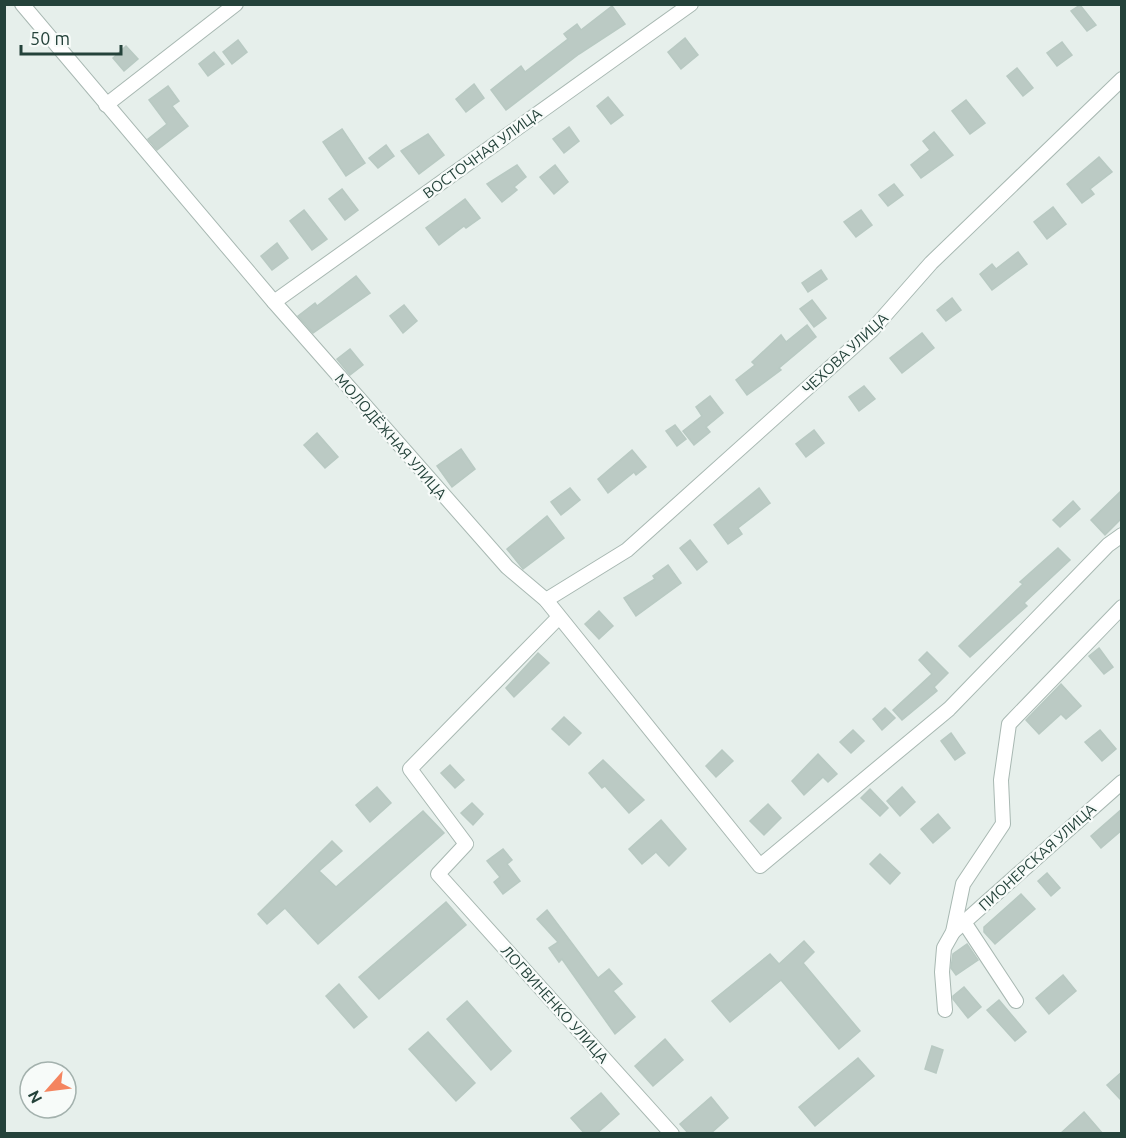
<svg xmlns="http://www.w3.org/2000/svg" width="1126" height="1138" font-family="Ubuntu,sans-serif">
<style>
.building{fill:#bbcac4;stroke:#b8c9c2;stroke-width:1.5}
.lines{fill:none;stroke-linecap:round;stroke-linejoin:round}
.minor-casing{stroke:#a8b8b2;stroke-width:16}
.minor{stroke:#fff;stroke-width:14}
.labels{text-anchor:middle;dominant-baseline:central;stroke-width:4.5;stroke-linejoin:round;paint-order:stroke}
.street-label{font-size:15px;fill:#24423a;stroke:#f7fbf9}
</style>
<rect width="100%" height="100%" fill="#e6efeb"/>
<!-- building -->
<g class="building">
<path d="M 1080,5 L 1096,25 L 1087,31 L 1071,11 Z"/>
<path d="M 612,6 L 625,24 L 579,54 L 506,110 L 491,90 L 521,66 L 525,72 L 568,39 L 564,34 L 577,24 L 581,30 Z"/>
<path d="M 685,38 L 698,55 L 681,69 L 668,52 Z"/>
<path d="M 238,40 L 247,52 L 232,64 L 223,52 Z"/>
<path d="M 1062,42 L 1072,55 L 1057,66 L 1047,53 Z"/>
<path d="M 126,46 L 138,59 L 124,71 L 113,58 Z"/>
<path d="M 214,52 L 224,64 L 208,76 L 199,64 Z"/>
<path d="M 1017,68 L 1033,88 L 1023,96 L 1007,76 Z"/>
<path d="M 474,84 L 484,98 L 466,112 L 456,99 Z"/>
<path d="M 168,86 L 179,101 L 172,106 L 188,126 L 157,150 L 148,139 L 167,124 L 149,100 Z"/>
<path d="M 608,97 L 623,115 L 611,124 L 597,106 Z"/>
<path d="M 966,100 L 985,123 L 970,134 L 952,111 Z"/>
<path d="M 569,127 L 579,141 L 564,153 L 553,139 Z"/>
<path d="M 342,129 L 365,163 L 346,176 L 323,142 Z"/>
<path d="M 934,132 L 953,155 L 921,178 L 911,165 L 930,150 L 923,141 Z"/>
<path d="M 428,134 L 444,155 L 419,174 L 401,151 Z"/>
<path d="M 386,145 L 394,156 L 378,168 L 369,158 Z"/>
<path d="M 1099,157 L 1112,172 L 1090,189 L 1094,194 L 1082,203 L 1067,184 Z"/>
<path d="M 517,165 L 526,177 L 514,187 L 517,190 L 502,202 L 487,184 Z"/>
<path d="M 555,165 L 568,182 L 554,194 L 540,177 Z"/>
<path d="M 894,184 L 903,195 L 888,206 L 879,195 Z"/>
<path d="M 342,189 L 358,210 L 345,220 L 329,199 Z"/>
<path d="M 465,199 L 480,218 L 466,228 L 464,226 L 439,245 L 426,228 Z"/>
<path d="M 1053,207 L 1066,224 L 1047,239 L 1034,222 Z"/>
<path d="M 304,210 L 327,239 L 312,250 L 290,221 Z"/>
<path d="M 861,210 L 872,225 L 856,237 L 844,222 Z"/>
<path d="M 277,243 L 288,258 L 272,270 L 261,256 Z"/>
<path d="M 1018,252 L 1027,264 L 992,290 L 980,274 L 992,264 L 996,269 Z"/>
<path d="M 821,270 L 827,279 L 808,292 L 802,283 Z"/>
<path d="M 356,276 L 370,293 L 313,333 L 298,316 L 315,303 L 317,306 Z"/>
<path d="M 952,298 L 961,310 L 946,321 L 937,310 Z"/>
<path d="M 812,300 L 826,318 L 814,327 L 800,309 Z"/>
<path d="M 404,305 L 417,321 L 403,333 L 390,316 Z"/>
<path d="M 807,325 L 816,337 L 779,368 L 781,370 L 747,395 L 736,380 L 755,365 L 752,362 L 781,335 L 786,342 Z"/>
<path d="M 922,333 L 934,348 L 902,373 L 890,358 Z"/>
<path d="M 350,349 L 363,365 L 350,375 L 337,359 Z"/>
<path d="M 864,386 L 875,399 L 859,411 L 849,397 Z"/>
<path d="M 710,396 L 723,413 L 706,427 L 710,432 L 694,445 L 683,431 L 702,416 L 696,407 Z"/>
<path d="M 675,425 L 686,439 L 677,446 L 666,431 Z"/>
<path d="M 814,430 L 824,443 L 806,457 L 796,444 Z"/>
<path d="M 317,433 L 338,457 L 325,468 L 304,445 Z"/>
<path d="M 461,449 L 475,469 L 452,487 L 437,466 Z"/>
<path d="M 632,450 L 646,467 L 636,475 L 634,472 L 608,493 L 598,479 Z"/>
<path d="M 570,488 L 580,500 L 561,515 L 551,502 Z"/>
<path d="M 759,488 L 770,503 L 738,528 L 742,534 L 728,544 L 714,525 Z"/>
<path d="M 1122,490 L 1122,518 L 1105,535 L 1091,520 Z"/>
<path d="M 1073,501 L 1080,509 L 1060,527 L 1053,520 Z"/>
<path d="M 547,516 L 564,538 L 523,569 L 507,549 Z"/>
<path d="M 690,540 L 707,562 L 697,570 L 680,548 Z"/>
<path d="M 1058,548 L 1070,560 L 1024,603 L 1027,606 L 970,657 L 959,646 L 1023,584 L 1020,582 Z"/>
<path d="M 668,565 L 681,583 L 636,616 L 624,598 L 655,579 L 653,576 Z"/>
<path d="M 599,611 L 613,626 L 599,639 L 585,624 Z"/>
<path d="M 1099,648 L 1113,667 L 1104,674 L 1089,656 Z"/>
<path d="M 927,652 L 948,673 L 934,687 L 937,691 L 902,720 L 893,710 L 932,674 L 919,660 Z"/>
<path d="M 538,653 L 549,663 L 514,697 L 506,688 Z"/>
<path d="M 1061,684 L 1081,706 L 1066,719 L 1061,714 L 1039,734 L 1026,720 Z"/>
<path d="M 885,708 L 895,718 L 882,730 L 873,719 Z"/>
<path d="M 564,717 L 581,733 L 569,745 L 552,729 Z"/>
<path d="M 853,730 L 864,741 L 851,753 L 840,742 Z"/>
<path d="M 1100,730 L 1116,749 L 1102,761 L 1085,742 Z"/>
<path d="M 951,733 L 965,753 L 955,760 L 941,741 Z"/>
<path d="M 722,750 L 733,761 L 716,777 L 706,766 Z"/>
<path d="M 818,754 L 837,774 L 828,782 L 823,777 L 804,795 L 792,781 Z"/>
<path d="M 603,760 L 644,800 L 629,813 L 605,786 L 602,788 L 589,773 Z"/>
<path d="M 450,765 L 464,780 L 455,788 L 441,773 Z"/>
<path d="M 377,787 L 391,803 L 370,822 L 356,805 Z"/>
<path d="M 902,787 L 915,802 L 900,816 L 887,801 Z"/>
<path d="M 870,789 L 888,808 L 880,816 L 861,798 Z"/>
<path d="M 472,803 L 483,814 L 473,825 L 461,813 Z"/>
<path d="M 768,804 L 781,818 L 764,835 L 750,821 Z"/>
<path d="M 1122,809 L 1122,830 L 1101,848 L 1091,836 Z"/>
<path d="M 423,811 L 444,833 L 318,944 L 285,908 L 267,924 L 258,914 L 332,841 L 342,851 L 319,871 L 336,887 Z"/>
<path d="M 938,814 L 950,828 L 933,843 L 921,829 Z"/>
<path d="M 661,820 L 686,849 L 669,866 L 656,852 L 642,864 L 629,849 Z"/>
<path d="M 503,849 L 512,860 L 507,864 L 520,881 L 503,894 L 494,882 L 500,877 L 487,861 Z"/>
<path d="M 880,854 L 900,873 L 890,884 L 870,864 Z"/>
<path d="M 1047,873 L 1060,888 L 1051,896 L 1038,881 Z"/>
<path d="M 1021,894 L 1035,909 L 995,944 L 984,932 L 984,927 Z"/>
<path d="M 446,902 L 466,925 L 379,999 L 359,977 Z"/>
<path d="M 547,910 L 598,978 L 609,969 L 622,984 L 613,991 L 635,1017 L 615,1034 L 562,959 L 559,962 L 549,948 L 558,942 L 537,919 Z"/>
<path d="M 804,941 L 814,952 L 803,963 L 860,1031 L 839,1049 L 781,980 L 730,1022 L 712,1001 L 770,954 L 779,964 Z"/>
<path d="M 967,944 L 978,960 L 956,975 L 951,968 L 953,954 Z"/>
<path d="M 1063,975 L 1076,991 L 1049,1014 L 1036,998 Z"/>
<path d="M 339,984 L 367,1017 L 354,1028 L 326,996 Z"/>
<path d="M 964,987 L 981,1007 L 968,1018 L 953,999 L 953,996 Z"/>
<path d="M 999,1000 L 1026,1032 L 1015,1041 L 987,1010 Z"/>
<path d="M 467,1001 L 511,1051 L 491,1070 L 447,1019 Z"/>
<path d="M 428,1032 L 475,1083 L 456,1101 L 409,1049 Z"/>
<path d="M 665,1039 L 683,1060 L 653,1086 L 635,1066 Z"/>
<path d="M 932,1046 L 943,1050 L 936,1073 L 925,1069 Z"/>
<path d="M 858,1058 L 874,1076 L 815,1126 L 799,1107 Z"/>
<path d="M 1122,1072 L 1122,1101 L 1107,1085 Z"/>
<path d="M 601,1093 L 619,1114 L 596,1134 L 585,1134 L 571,1118 Z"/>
<path d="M 711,1097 L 728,1118 L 710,1134 L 689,1134 L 680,1124 Z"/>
<path d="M 1084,1112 L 1103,1134 L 1060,1134 Z"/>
</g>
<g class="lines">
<defs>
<g id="minor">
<path d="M 22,4 L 274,302 L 507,567 L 546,600 L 760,866 L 949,709 L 1108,545 L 1122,535"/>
<path d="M 106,105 L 236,4"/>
<path d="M 274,302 L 691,4"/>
<path d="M 546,600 L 627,550 L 872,330 L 931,263 L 1122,79"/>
<path d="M 559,617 L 410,769 L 466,844 L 438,874 L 672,1134"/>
<path d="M 964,922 L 1016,1001"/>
<path d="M 953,932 L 1122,782"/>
<path d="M 945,1010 L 942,972 L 944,948 L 953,932 L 963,884 L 1003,824 L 1001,780 L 1009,724 L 1122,607"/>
</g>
</defs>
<!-- minor casing -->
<use href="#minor" class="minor-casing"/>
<!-- minor -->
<use href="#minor" class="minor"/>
</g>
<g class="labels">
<!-- street labels -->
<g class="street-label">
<text transform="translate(482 153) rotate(-36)">ВОСТОЧНАЯ УЛИЦА</text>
<text transform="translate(845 353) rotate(-43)">ЧЕХОВА УЛИЦА</text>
<text transform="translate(391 436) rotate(49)">МОЛОДЁЖНАЯ УЛИЦА</text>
<text transform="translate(1037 857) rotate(-42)">ПИОНЕРСКАЯ УЛИЦА</text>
<text transform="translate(555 1004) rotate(48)">ЛОГВИНЕНКО УЛИЦА</text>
</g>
</g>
<!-- border -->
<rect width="1126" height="1138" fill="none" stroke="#24423a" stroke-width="12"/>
<!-- north arrow -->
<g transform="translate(48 1090) rotate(242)"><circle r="28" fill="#f7fbf9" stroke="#a3b1ad" stroke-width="1.5"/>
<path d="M0-4.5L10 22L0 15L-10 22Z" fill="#f4845f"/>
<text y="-9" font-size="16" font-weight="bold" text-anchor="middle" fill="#24423a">N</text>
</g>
<!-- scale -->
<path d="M21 45v9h100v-9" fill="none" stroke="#24423a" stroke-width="3"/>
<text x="30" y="45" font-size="18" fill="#24423a" stroke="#f7fbf9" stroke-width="4.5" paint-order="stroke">50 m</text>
</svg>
